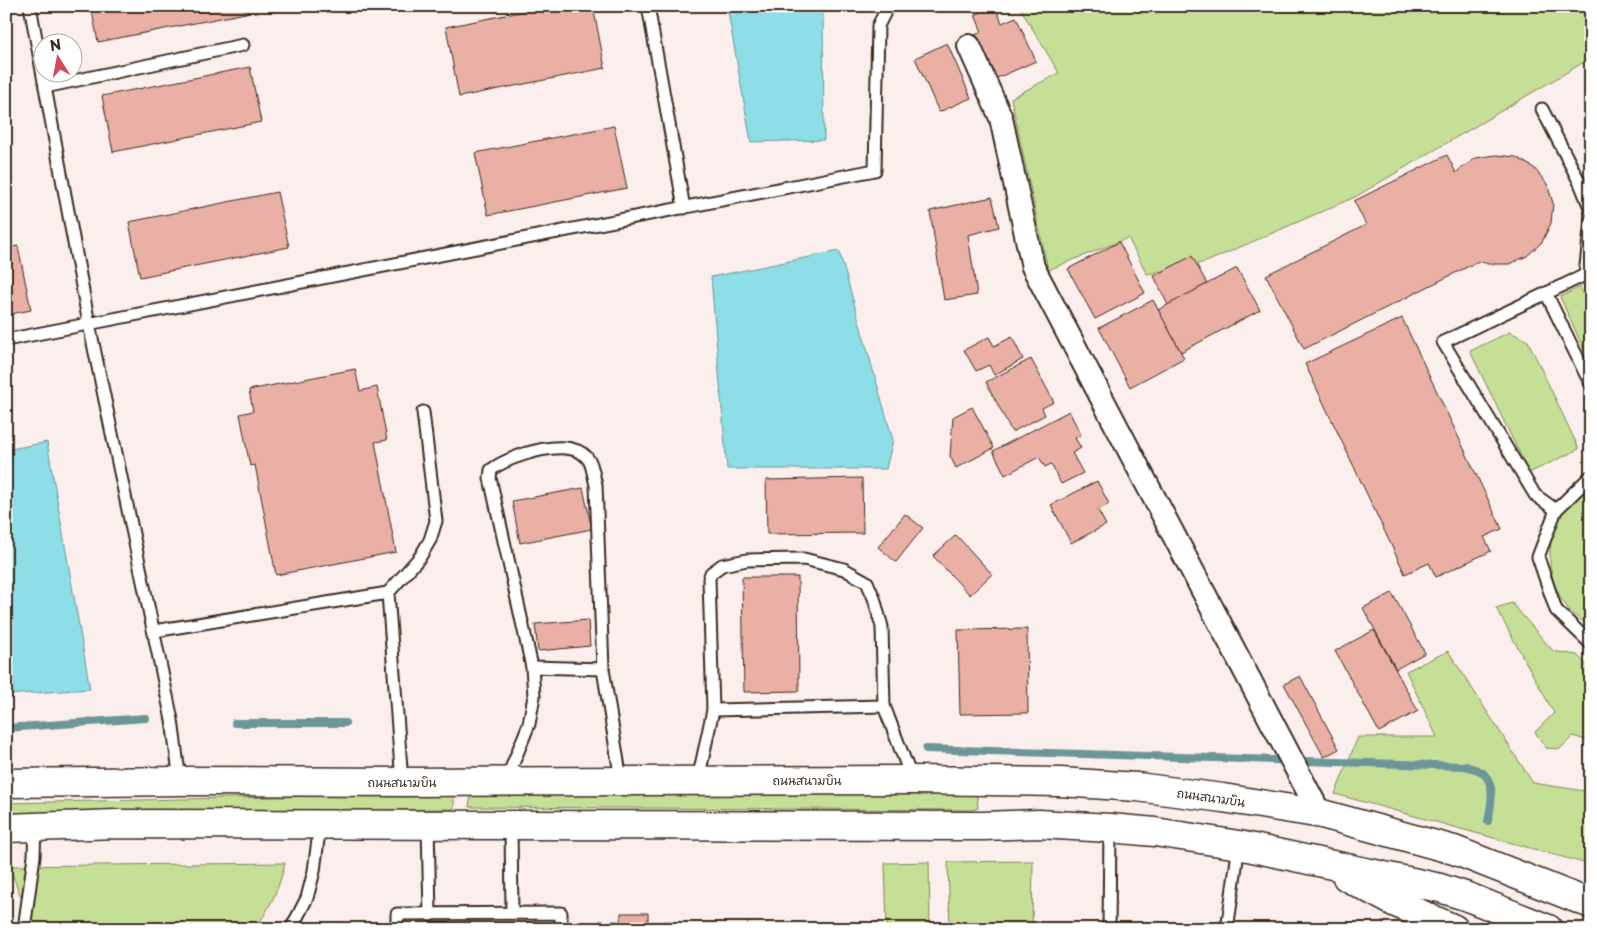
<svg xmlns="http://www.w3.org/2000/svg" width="1597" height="935" font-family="'Playpen Sans','Playpen Sans Thai',sans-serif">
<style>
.green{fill:#c5e096;stroke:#80855a}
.water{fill:#8ddee7;stroke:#6c9697}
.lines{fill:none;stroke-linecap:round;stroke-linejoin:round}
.stream{stroke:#6c9697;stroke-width:8}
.building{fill:#eab0a5;stroke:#3b2a1e}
.lane-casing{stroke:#3b2a1e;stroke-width:15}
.street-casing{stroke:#3b2a1e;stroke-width:26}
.secondary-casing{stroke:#3b2a1e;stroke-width:31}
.lane{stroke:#fff;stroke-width:11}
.street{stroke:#fff;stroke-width:22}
.secondary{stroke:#fff;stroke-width:28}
.labels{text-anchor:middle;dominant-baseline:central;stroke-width:5;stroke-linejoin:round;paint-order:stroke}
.street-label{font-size:12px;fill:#3b2a1e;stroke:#fff}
</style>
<rect width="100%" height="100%" fill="#fbefed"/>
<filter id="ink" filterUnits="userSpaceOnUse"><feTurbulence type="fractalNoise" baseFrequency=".02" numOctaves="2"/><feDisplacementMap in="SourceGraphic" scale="10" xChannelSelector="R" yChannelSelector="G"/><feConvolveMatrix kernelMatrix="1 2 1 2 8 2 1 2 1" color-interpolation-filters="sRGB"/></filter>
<g filter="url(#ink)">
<!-- green -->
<g class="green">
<path d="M 1019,6 L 1591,6 L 1591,58 L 1355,197 L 1206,262 L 1147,274 L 1128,238 L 1048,270 L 1011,98 L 1059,73 Z"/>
<path d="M 1580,287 L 1591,311 L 1591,365 L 1560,297 Z"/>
<path d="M 1510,332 L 1528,341 L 1579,449 L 1529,473 L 1470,351 Z"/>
<path d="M 1591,487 L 1591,627 C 1585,622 1577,618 1572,613 C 1543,582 1542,532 1572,501 C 1577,495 1585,491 1591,487 Z"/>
<path d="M 1512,603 L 1553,651 L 1577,655 L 1591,669 L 1591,742 L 1573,736 L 1560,749 L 1546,748 L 1535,732 L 1554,713 L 1496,608 Z"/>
<path d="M 1448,651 L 1533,783 L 1591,792 L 1591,865 L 1335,794 L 1358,737 L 1437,737 L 1406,671 Z"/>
<path d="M 454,793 L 454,809 L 6,814 L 6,803 Z"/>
<path d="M 972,793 L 977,797 L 978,808 L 972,810 L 469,807 L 471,795 Z"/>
<path d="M 1033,861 L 1032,929 L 950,929 L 948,862 Z"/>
<path d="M 929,862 L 930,929 L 887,929 L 885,863 Z"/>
<path d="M 285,863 C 279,889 271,906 255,929 L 40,929 C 25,909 17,890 10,866 Z"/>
</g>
<!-- water -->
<g class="water">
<path d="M 727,6 L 823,6 L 824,140 L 751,142 Z"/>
<path d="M 839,251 L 893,440 L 886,469 L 727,469 L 711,277 Z"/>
<path d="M 47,442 L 90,689 L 6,695 L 6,450 Z"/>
</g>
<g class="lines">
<!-- stream -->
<g class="stream">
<path d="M 235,723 L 345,723"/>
<path d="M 6,728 L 146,718"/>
<path d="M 926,749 L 1465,766 C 1470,768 1480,769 1484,774 C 1496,786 1491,806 1488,821"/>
</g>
</g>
<!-- building -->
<g class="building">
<path d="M 91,6 L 245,6 L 246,13 L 98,42 Z"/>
<path d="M 550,6 L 593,6 L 605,68 L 459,97 L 446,27 Z"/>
<path d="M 995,6 L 1002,23 L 1016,17 L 1036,61 L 990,81 L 970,37 L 982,32 L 975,15 Z"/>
<path d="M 947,43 L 971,98 L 939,112 L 915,58 Z"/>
<path d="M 250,67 L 261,122 L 113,152 L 102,96 Z"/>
<path d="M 614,126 L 627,188 L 488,215 L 475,153 Z"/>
<path d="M 1447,155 L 1456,173 L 1459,170 L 1476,158 L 1496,155 L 1516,157 L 1534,168 L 1547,184 L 1553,203 L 1551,223 L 1542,242 L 1527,256 L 1509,264 L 1488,264 L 1479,261 L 1304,349 L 1266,275 L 1366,225 L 1354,201 Z"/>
<path d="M 277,192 L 289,247 L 140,277 L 129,222 Z"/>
<path d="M 992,197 L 999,227 L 968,235 L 977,295 L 944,300 L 930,211 Z"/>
<path d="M 1119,242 L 1145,293 L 1095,319 L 1068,269 Z"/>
<path d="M 18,246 L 31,310 L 6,315 L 6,248 Z"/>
<path d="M 1192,256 L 1207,284 L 1168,305 L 1154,276 Z"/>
<path d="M 1237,268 L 1260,310 L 1181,352 L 1158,310 Z"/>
<path d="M 1153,300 L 1184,358 L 1130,387 L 1099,328 Z"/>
<path d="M 1402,318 L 1502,529 L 1484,537 L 1491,551 L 1436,577 L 1429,563 L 1405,574 L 1305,364 Z"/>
<path d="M 989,337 L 994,346 L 1012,337 L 1023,359 L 994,375 L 989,365 L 976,371 L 964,350 Z"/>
<path d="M 1031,359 L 1054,402 L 1042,408 L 1045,415 L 1012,432 L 986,382 Z"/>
<path d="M 355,369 L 360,391 L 377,387 L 387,440 L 375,442 L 396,552 L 276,575 L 255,465 L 250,466 L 240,414 L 253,411 L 249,390 Z"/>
<path d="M 972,407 L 994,448 L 956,468 L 950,456 L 953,417 Z"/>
<path d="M 1069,411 L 1081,435 L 1075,438 L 1081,448 L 1072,453 L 1083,473 L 1061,484 L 1051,464 L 1045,467 L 1039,457 L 1005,475 L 993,451 Z"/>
<path d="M 862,478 L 863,533 L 767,534 L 766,480 Z"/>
<path d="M 1097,481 L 1109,504 L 1098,510 L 1106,525 L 1071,543 L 1051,505 Z"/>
<path d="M 583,488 L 592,529 L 520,543 L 512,501 Z"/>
<path d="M 905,514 L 923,528 L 896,562 L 878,547 Z"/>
<path d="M 956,535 L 992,574 L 970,595 L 933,556 Z"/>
<path d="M 742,577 L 798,577 L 799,691 L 744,692 Z"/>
<path d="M 1392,593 L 1425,653 L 1396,669 L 1363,608 Z"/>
<path d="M 588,620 L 590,646 L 538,651 L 535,624 Z"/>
<path d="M 1027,629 L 1028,713 L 960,714 L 958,630 Z"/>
<path d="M 1374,630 L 1418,711 L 1379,732 L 1335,651 Z"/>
<path d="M 1300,676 L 1339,749 L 1324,757 L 1284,684 Z"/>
<path d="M 621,913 L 648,913 L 648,922 L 671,921 L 671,929 L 599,929 L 599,921 L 621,921 Z"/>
</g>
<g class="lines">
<defs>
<g id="lane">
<path d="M 30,6 L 89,324 L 172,720 L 180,781"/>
<path d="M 648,6 L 684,208"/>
<path d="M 45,87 L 243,45"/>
<path d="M 1542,109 L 1580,183 L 1591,210"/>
<path d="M 1546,293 L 1591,385"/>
<path d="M 6,340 L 875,170 L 878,26 L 888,6"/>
<path d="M 1591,476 L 1556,510 L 1538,557 L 1556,610 L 1591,644"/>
<path d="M 1556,510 L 1535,495 L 1443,342 L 1585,275 L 1591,220"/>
<path d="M 388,593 L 420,557 L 430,540 L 436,521 L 423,412"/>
<path d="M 154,631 L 388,593 L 402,782"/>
<path d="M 532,667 L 603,669"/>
<path d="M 713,710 L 884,706"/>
<path d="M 698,780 L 713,710 L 709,579 L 711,573 L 722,565 L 747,560 L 804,559 L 844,569 L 867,582 L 874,598 L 882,627 L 884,706 L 912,779"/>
<path d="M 506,781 L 529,724 L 534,696 L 532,667 L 490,478 L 491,470 C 510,455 575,433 590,462 C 593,469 594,478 596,485 L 603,669 L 621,780"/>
<path d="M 428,825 L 430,915"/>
<path d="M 511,825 L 512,913"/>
<path d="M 24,929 L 34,856 L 35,826"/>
<path d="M 291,929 L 307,898 L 314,871 L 320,824"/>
<path d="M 397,929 L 397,914 L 561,913 L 561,929"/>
<path d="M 1109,929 L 1110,828"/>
<path d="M 1222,929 L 1228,923 L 1239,845"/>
</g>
<path id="street" d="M 969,46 L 1001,118 L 1033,267 L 1320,814"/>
<g id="secondary">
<path d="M 6,783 L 180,781 L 402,782 L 912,780 L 1060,782 L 1137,787 L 1223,798 L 1322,814 L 1454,850 L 1591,904"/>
<path d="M 6,828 L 116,824 L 983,826 L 1039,824 L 1110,828 L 1155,832 L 1239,845 L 1440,888 L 1468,897 L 1548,929"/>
<path d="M 1347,877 L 1394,902 L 1454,929"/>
</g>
</defs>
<!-- lane casing -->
<use href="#lane" class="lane-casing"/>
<!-- street casing -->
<use href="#street" class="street-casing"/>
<!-- secondary casing -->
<use href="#secondary" class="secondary-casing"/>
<!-- lane -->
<use href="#lane" class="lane"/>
<!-- street -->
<use href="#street" class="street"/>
<!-- secondary -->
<use href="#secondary" class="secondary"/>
</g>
</g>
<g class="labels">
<!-- street labels -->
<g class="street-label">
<text x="807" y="780">ถนนสนามบิน</text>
<text x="402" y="782">ถนนสนามบิน</text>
<text transform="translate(1211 797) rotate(8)">ถนนสนามบิน</text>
</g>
</g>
<!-- margin -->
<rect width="1597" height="935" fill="none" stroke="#fff" stroke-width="25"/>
<rect x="12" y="12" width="1572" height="910" fill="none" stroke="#3b2a1e" stroke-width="2" filter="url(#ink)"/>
<!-- north arrow -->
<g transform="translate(58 58) rotate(349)"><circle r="24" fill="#ffffff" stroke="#b1aaa5"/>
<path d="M0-4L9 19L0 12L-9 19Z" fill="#d1495b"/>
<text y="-8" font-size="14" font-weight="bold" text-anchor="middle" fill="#3b2a1e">N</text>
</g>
</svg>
